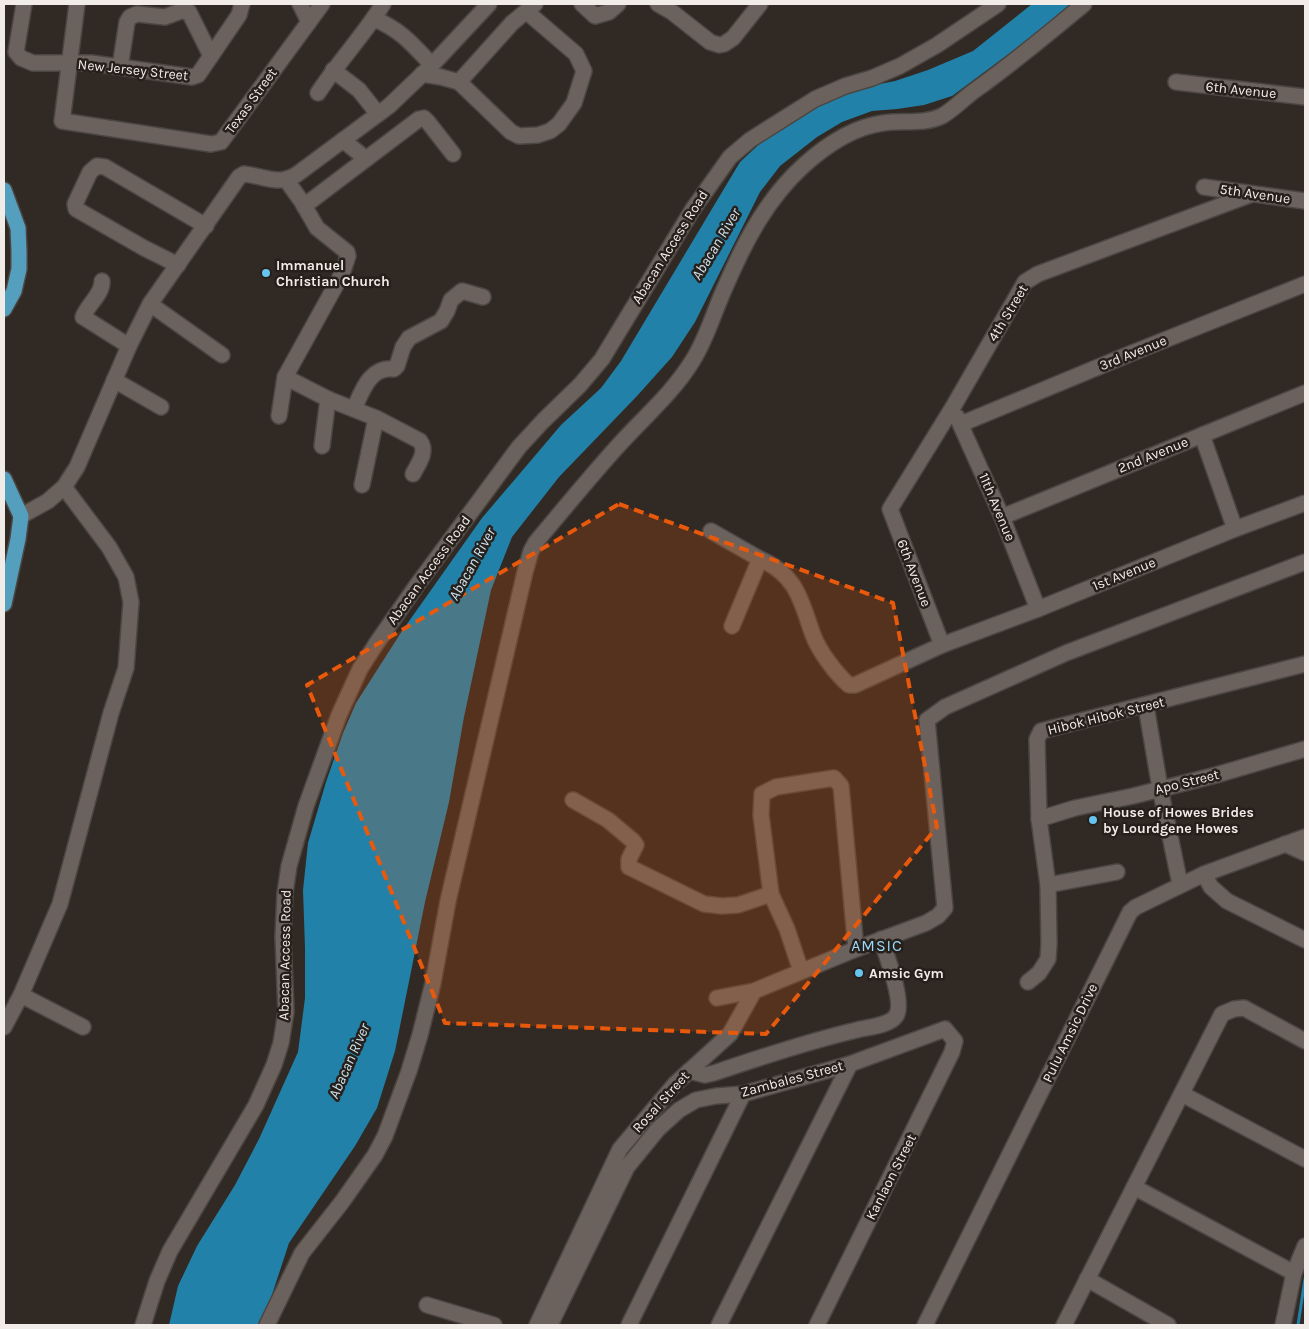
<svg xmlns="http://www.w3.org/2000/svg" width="1309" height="1329" font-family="Karla,sans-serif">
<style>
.water{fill:#2281a8}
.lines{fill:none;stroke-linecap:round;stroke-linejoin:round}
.stream{stroke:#2281a8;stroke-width:3}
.minor-casing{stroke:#4c4642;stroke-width:18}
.major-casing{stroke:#4c4642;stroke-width:18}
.minor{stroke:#6b625d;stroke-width:15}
.major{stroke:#549fbe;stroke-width:15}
.marked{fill:#e8590c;fill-opacity:0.2;stroke:#e8590c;stroke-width:4;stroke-dasharray:10 6;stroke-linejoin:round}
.poi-dot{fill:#67c4f0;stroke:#271f1a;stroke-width:2}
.labels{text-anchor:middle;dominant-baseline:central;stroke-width:5;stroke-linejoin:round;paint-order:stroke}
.street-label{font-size:14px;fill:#f1ece8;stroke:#271f1a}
.poi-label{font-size:14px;font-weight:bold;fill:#f1ece8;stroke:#271f1a;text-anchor:start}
.water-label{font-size:15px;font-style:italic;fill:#cae3f0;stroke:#271f1a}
.quarter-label{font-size:16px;letter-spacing:1px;fill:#9adbfc;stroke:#271f1a}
</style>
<rect width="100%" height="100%" fill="#312924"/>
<!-- water -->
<path class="water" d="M 1032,4 L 1070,4 L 1033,36 L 952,96 L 924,105 L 897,109 L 872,111 L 842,122 L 817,137 L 780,166 L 760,192 L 695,322 L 672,357 L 637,396 L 559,477 L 512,537 L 491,590 L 464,717 L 449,802 L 425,902 L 395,1051 L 377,1108 L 355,1146 L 289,1243 L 266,1313 L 260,1325 L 169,1325 L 178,1286 L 197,1246 L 235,1185 L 259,1139 L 298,1052 L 305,998 L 305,948 L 303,890 L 308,843 L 326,782 L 343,733 L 356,703 L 402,631 L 482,518 L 561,425 L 601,388 L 621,361 L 740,162 L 769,135 L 811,107 L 845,91 L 895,81 L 928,70 L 973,51 Z"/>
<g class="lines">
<!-- stream -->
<path class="stream" d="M 1298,1325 L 1305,1279"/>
<defs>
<g id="minor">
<path d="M 24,4 L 16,52 L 21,58 L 33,63 L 91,63 L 192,77 L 198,75 L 211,56 L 239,15 L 242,4"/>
<path d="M 77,4 L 62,121 L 211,144 L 221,142 L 322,4"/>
<path d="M 300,4 L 309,22"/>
<path d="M 582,4 L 595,16 L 609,12 L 618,4"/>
<path d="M 658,4 L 672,12 L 710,42 L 719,45 L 724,44 L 733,38 L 760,4"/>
<path d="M 374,19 C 400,29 413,45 432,65"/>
<path d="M 120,67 L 127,22 L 130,17 L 137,14 L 165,17 L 181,11 L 189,12 L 211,56"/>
<path d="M 333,70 L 359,90 L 378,114"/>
<path d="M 422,74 L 441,77 L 459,82 L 512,23 L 535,4"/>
<path d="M 459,82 L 511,132 L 519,136 L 538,135 L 550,131 L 559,124 L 574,103 L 584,71 L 576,54 L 527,12"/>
<path d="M 1176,82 L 1305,97"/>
<path d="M 318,93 C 338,62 364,35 383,4"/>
<path d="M 343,140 L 366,159"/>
<path d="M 1204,187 L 1305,201"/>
<path d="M 304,206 L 419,119 L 424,118 L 428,122 L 453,154"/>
<path d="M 178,265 L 144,248 L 76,209 L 75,204 L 90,172 L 97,166 L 105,167 L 206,226"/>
<path d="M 102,281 C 103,294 87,305 83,317 L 129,346"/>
<path d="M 150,304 L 222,355"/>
<path d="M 285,377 L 328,399 L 376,418 L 420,441 C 428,452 418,464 413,474"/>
<path d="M 114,380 L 161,407"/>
<path d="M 354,409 C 362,391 370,366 394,369 L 397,366 L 403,347 L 409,338 L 441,321 L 447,311 L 451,300 L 462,291 L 483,297"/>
<path d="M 279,416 L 285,377 L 342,274 L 348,256 L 347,252 L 317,228 L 302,202 L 287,181"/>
<path d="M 957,417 L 1002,517 L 1038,609"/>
<path d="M 961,424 L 1132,353 L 1305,284"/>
<path d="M 1202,435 L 1235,529"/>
<path d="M 322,446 L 328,399"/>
<path d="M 362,485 L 376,418"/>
<path d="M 21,516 L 48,501 L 64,487 L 77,467 L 129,346 L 150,304 L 239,177 L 244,174 C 265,176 276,186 296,175 L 389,106 L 432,65 L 489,4"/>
<path d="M 1002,517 L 1305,393"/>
<path d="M 711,531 L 760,559"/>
<path d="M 732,626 L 760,559 C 797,575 801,601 813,635 C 819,651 836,674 849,685 L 855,685 L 942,645 L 1038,609 L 1235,529 L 1305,503"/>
<path d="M 942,645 L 890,509 L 953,407 L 1025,282 L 1038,274 L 1252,194"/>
<path d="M 1146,706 L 1160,788 L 1180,884"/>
<path d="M 573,800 L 608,820 L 633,841 L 636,845 L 629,859 L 629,867 L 704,904 L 722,906 L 738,905 L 771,894"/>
<path d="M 1039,819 L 1075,808 L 1133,796 L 1216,775 L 1305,749"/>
<path d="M 1285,844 L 1305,853"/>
<path d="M 1204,874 L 1211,887 L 1227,901 L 1305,940"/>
<path d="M 1048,885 L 1117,872"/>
<path d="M 801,971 L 787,929 L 771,894 L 761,815 L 762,794 L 776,787 L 834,778 L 841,786 L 856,949"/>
<path d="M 1028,982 L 1039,973 L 1048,959 L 1049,944 L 1048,885 L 1039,819 L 1037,739 L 1041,731 L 1305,664"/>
<path d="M 21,995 L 83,1027"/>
<path d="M 717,998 L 754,991"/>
<path d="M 4,1027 L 21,995 L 60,904 L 111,713 L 126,668 L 131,602 L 126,577 L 109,547 L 64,487"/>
<path d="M 689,1071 L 705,1075 L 714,1073 C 761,1057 809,1041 857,1030 C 868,1027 889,1026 896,1016 C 905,1003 886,954 881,939"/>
<path d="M 1182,1094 L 1305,1159"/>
<path d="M 1134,1187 L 1294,1273"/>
<path d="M 1087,1279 L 1168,1325"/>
<path d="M 427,1305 L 494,1325"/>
<path d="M 143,1325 L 157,1281 L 170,1251 L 256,1105 L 274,1065 L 281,1043 L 286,1012 L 283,937 L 285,893 L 289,866 L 306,806 L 339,715 L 360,669 L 376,644 L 417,585 L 519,447 L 543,421 L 580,385 L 602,359 L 693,209 L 730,157 L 750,140 L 815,99 L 845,86 L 872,78 L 900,66 L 937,45 L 998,4"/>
<path d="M 267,1325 L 302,1253 L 342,1202 L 375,1155 L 385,1136 L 409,1071 L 420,1035 L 433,983 L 448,901 L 525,572 L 531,551 L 536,542 C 563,510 589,478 617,447 C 642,419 673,393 693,360 C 708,336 715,308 727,283 C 746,239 768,198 803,166 C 825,146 853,127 883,123 C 903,120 923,125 942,116 C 954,109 963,99 974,91 C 1012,64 1048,34 1084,4"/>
<path d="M 537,1325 L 620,1149 L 675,1084 L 730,1034 L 754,991 L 856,949 L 926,923 L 938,916 L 945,908 L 927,720 L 945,707 L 1066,653 L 1305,562"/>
<path d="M 550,1325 L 627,1167 L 658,1129 L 679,1110 L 696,1100 L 716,1096 L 743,1094 L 850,1064 L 945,1029 L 955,1041 L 952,1052 L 817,1325"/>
<path d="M 629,1325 L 743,1094"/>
<path d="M 719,1325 L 850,1064"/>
<path d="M 925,1325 L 1130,912 L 1136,907 L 1204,874 L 1305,837"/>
<path d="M 1064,1325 L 1222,1014 L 1234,1009 L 1244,1008 L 1305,1041"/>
<path d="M 1283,1325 L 1294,1273 L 1305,1246"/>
</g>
<g id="major">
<path d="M 4,190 L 18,228 L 19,251 L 19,269 L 14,291 L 4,309"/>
<path d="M 4,479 L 21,516 L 18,539 L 4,604"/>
</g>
</defs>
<!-- minor casing -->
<use href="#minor" class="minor-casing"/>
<!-- major casing -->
<use href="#major" class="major-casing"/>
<!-- minor -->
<use href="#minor" class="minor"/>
<!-- major -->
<use href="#major" class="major"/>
</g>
<!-- marked area -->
<path class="marked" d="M 619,504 L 893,603 L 937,827 L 766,1034 L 445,1023 L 307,685 Z"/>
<!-- markers -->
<g class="poi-dot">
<circle cx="266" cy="273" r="5"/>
<circle cx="1093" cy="820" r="5"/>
<circle cx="859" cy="973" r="5"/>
</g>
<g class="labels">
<!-- street labels -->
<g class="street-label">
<text transform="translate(133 70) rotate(6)">New Jersey Street</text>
<text transform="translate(1241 90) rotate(6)">6th Avenue</text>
<text transform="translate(251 101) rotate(-54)">Texas Street</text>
<text transform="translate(1255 194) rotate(8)">5th Avenue</text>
<text transform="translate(670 247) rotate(-58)">Abacan Access Road</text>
<text transform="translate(1008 313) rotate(-59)">4th Street</text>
<text transform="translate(1133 353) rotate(-22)">3rd Avenue</text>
<text transform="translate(1153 455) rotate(-22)">2nd Avenue</text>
<text transform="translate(997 507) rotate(67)">11th Avenue</text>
<text transform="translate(429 570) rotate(-54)">Abacan Access Road</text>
<text transform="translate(914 573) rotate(69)">6th Avenue</text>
<text transform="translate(1124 574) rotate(-22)">1st Avenue</text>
<text transform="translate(1106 716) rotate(-14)">Hibok Hibok Street</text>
<text transform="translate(1187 782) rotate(-14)">Apo Street</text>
<text transform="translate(285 955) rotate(-89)">Abacan Access Road</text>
<text transform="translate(1070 1033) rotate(-64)">Pulu Amsic Drive</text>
<text transform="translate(792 1079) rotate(-15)">Zambales Street</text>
<text transform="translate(661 1102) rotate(-48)">Rosal Street</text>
<text transform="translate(891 1177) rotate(-63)">Kanlaon Street</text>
</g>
<!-- poi labels -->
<g class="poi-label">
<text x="276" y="265">Immanuel<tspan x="276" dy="16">Christian Church</tspan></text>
<text x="1103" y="812">House of Howes Brides<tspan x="1103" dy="16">by Lourdgene Howes</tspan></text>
<text x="869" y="973">Amsic Gym</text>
</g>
<!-- water labels -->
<g class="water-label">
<text transform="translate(716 244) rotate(-59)">Abacan River</text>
<text transform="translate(472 564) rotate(-61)">Abacan River</text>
<text transform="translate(349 1061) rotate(-66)">Abacan River</text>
</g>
<!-- quarter labels -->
<g class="quarter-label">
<text x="877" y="945">AMSIC</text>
</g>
</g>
<!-- border -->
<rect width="1309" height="1329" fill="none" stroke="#f1ece8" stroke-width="10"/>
</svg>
